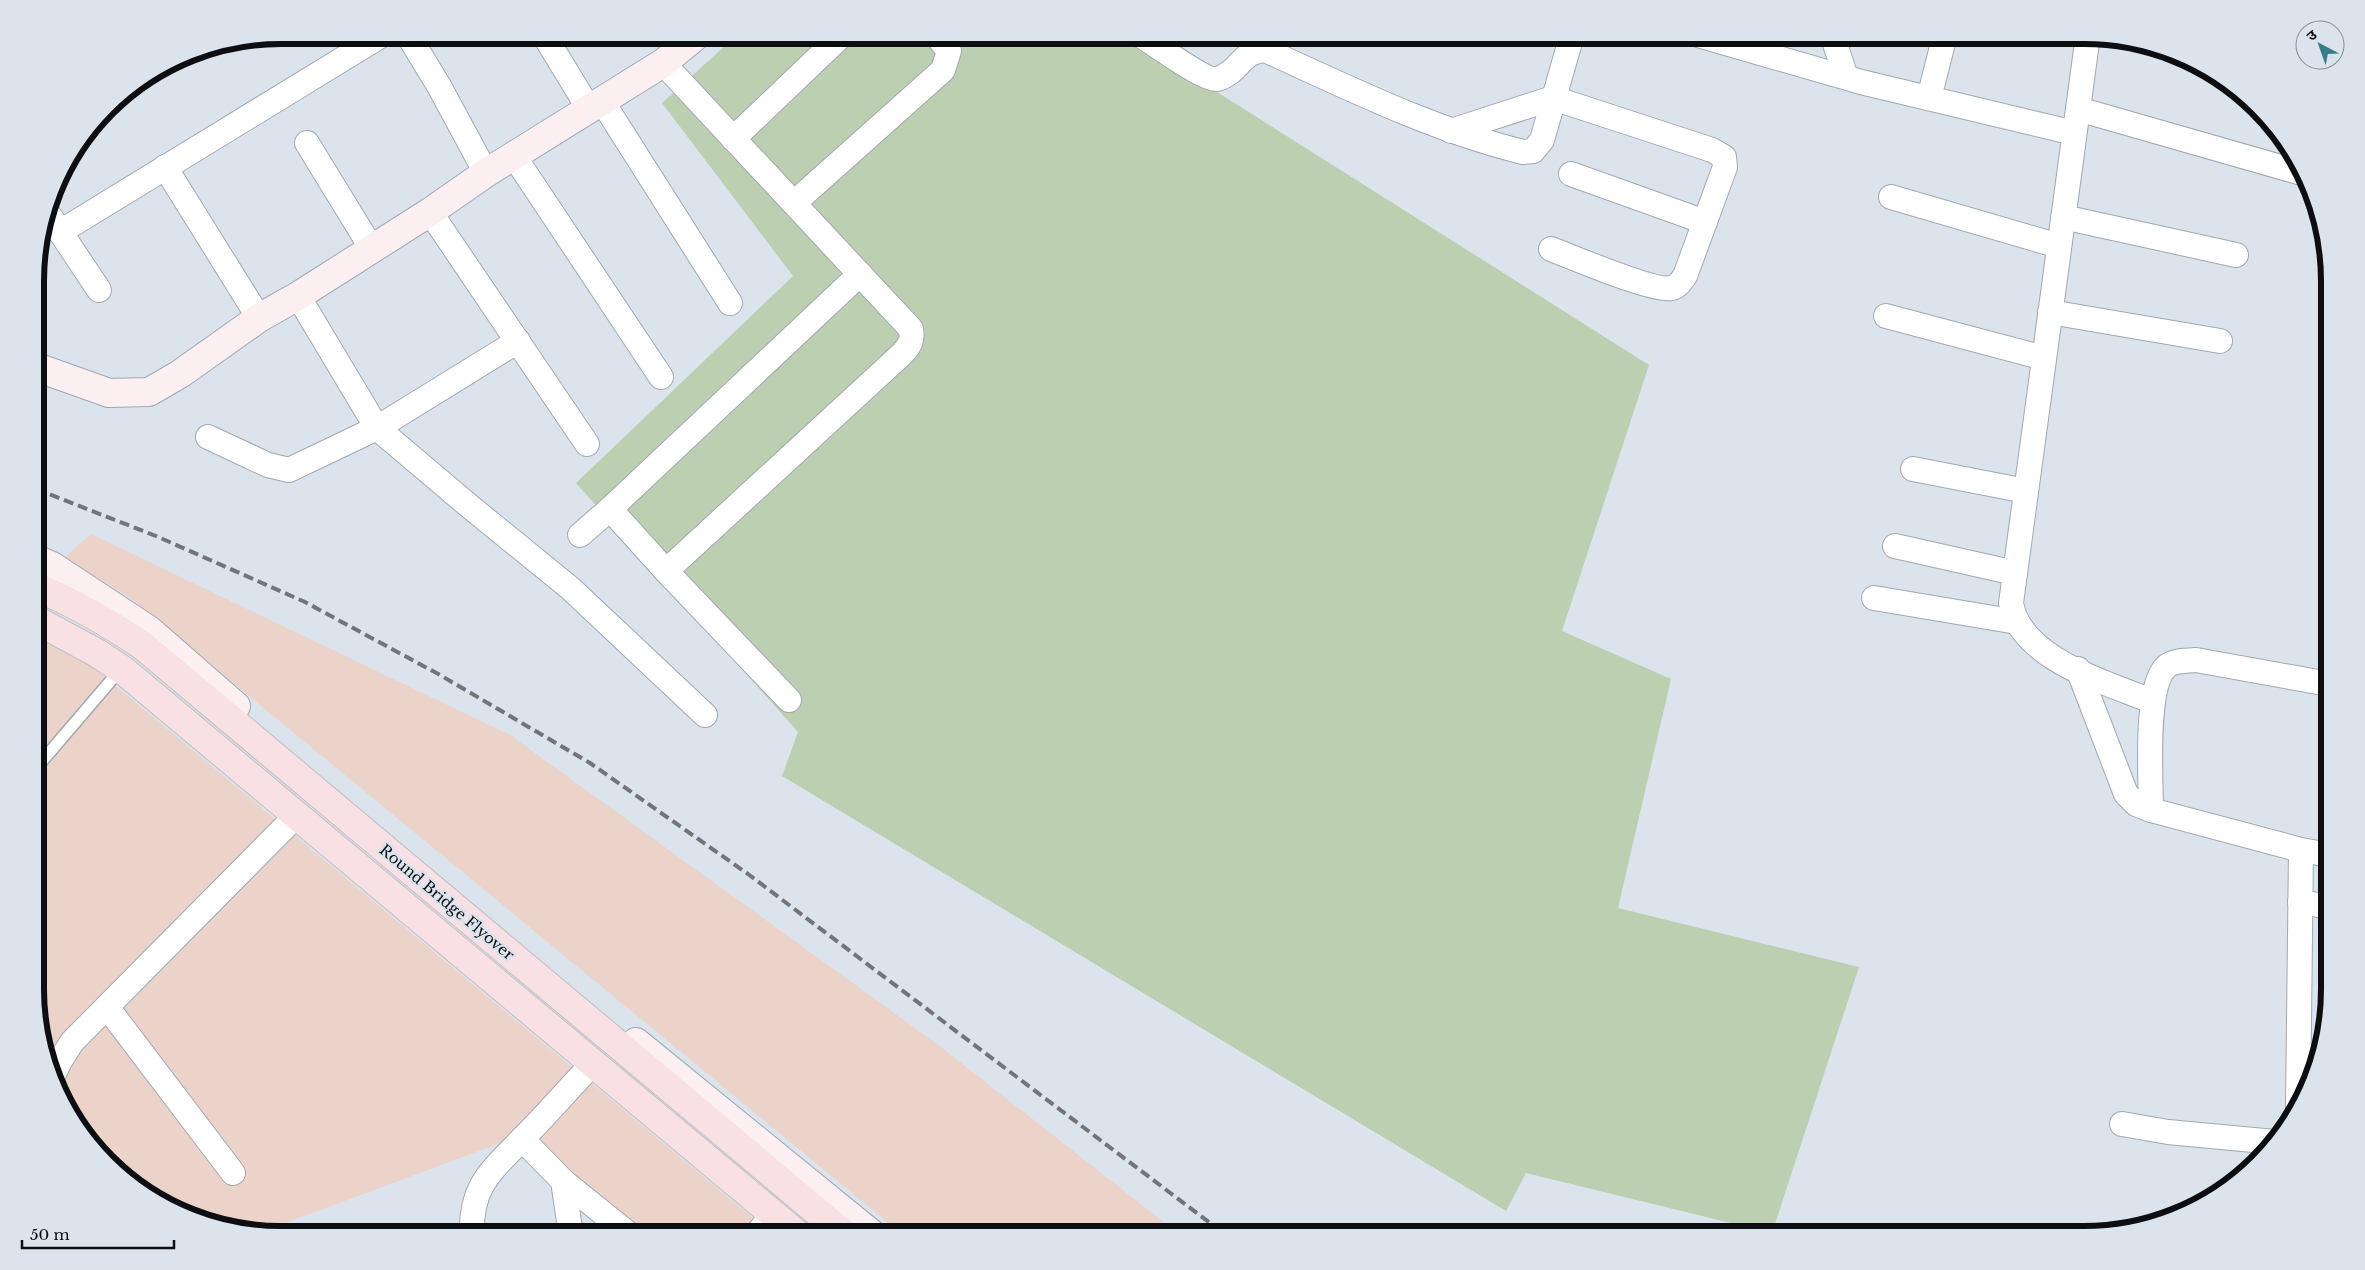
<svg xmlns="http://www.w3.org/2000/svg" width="2365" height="1270" font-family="'Libre Baskerville','Noto Sans Devanagari',serif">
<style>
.industrial{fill:#ebd3c9}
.green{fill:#bccfb0}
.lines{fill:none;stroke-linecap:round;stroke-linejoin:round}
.lane-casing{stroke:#a0a8b0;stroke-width:14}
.street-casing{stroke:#a0a8b0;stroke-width:26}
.secondary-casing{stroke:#a0a8b0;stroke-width:30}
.primary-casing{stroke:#c0c0c1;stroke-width:30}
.lane{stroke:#fff;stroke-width:11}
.street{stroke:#fff;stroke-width:24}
.secondary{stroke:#fbeff2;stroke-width:28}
.primary{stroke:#f8e0e5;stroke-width:28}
.rail{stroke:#70757b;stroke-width:4;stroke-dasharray:10 5;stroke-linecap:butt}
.labels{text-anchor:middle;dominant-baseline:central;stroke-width:5;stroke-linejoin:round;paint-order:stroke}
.street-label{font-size:15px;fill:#0c0e11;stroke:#dbe3ec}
.rim{fill:none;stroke:#0c0e11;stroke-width:6}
</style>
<rect width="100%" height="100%" fill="#dbe3ec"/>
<!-- industrial -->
<g class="industrial">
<path d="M 91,534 L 510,735 L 937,1044 L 1180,1235 L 903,1235 L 129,597 L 64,558 Z"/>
<path d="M 36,621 L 39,622 L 773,1235 L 620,1235 L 503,1142 L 261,1232 L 217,1227 L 172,1210 L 119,1174 L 76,1126 L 54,1083 L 37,1022 Z"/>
</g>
<!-- green -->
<path class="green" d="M 737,35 L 1127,35 L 1649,365 L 1562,631 L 1671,679 L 1618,908 L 1859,967 L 1772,1233 L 1526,1173 L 1506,1211 L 782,776 L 798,732 L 576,483 L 793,276 L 662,103 Z"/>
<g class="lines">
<defs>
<path id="lane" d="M 37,767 L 114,677"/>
<g id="street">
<path d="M 408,35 L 439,86 L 486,173"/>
<path d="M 544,35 L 589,109"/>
<path d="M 1140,35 C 1153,43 1205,81 1217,79 C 1222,78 1230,73 1234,69 C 1244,59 1249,51 1265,50 C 1349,88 1433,130 1523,152 L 1533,151 L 1542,140 L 1572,35"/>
<path d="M 1698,35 L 1861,82 L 2074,133"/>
<path d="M 1832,35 L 1846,77"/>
<path d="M 2088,35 L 2011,603 C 2020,659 2106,682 2151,701"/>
<path d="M 663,63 L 911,329 C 913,340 910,345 903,353 L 666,571 L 789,700"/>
<path d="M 1929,98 L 1945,35"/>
<path d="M 602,101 L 730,303"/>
<path d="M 2078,109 L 2305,174"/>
<path d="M 1451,131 L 1553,98 L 1712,150 L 1724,157 L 1725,167 L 1685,276 C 1681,281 1678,287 1671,288 C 1654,292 1572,257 1551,249"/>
<path d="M 733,139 L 842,35"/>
<path d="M 307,143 L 372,249"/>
<path d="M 514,156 L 661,377"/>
<path d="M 165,167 L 259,318"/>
<path d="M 1571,174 L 1705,222"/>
<path d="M 1891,197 L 2059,246"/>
<path d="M 794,203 L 943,70 L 949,51 L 936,35"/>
<path d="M 430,212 L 587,444"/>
<path d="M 49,215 L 99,290"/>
<path d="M 2063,217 L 2236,255"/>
<path d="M 60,232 L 382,35"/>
<path d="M 298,296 L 377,428 L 468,505 L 570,588 L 705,715"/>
<path d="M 2050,312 L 2220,341"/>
<path d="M 1886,316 L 2044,358"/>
<path d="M 208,437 L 268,465 L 289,470 L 377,428 L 518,341"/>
<path d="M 1913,469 L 2026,491"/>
<path d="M 610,509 L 666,571"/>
<path d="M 580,535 L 610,509 L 860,274"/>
<path d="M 1895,546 L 2015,573"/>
<path d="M 1874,598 L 2017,622"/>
<path d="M 2078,669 L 2126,794 L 2136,804 L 2151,810"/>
<path d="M 2301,850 L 2330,855"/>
<path d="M 2300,902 L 2330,907"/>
<path d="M 107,1007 L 233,1173"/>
<path d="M 52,1078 L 60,1061 L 72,1042 L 288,824"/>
<path d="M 2298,1108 L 2301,850 L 2151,810 C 2151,780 2144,685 2167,666 C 2174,660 2187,661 2196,660 L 2329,684"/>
<path d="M 2122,1124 L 2168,1132 L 2275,1142"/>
<path d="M 522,1139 L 563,1181 L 571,1235"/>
<path d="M 563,1181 L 630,1235"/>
<path d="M 472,1235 C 470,1184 493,1170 524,1137 C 545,1116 564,1094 585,1072"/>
<path d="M 756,1235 L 765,1224"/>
</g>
<g id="secondary">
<path d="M 36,367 L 109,393 L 149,392 L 180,374 L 259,318 L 298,296 L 430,212 L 486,173 L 663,63 L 697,35"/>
<path d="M 36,559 L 52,566 L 149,630 L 236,706"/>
<path d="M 636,1042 L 873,1235"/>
</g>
<g id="primary">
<path d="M 36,587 C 74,603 109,623 143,646 L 845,1235"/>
<path d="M 36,620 L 97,653 L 124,671 L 798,1235"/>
</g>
</defs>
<!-- lane casing -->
<use href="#lane" class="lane-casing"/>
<!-- street casing -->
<use href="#street" class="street-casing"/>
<!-- secondary casing -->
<use href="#secondary" class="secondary-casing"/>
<!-- primary casing -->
<use href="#primary" class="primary-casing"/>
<!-- lane -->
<use href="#lane" class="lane"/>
<!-- street -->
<use href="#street" class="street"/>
<!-- secondary -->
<use href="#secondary" class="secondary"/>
<!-- primary -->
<use href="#primary" class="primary"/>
<!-- rail -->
<path class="rail" d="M 36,489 L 156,536 L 305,602 L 440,675 L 590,763 L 748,874 L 1226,1235"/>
</g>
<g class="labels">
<!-- street labels -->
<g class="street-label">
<text transform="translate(447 902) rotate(40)">Round Bridge Flyover</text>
</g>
</g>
<!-- crop -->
<path d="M0 0H2365V1270H0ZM281 44H2084A237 237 0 0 1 2321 281V989A237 237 0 0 1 2084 1226H281A237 237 0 0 1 44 989V281A237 237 0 0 1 281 44Z" fill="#dbe3ec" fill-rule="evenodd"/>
<path class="rim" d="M281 44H2084A237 237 0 0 1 2321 281V989A237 237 0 0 1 2084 1226H281A237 237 0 0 1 44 989V281A237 237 0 0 1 281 44Z"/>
<!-- north arrow -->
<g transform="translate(2320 45) rotate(319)"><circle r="24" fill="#dbe3ec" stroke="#888e94"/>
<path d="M0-4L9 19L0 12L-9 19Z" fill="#367e86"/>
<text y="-8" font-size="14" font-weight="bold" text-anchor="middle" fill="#0c0e11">उ</text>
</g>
<!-- scale -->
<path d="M22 1240v8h152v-8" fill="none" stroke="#0c0e11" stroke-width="2.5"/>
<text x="30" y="1240" font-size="15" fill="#0c0e11" stroke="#dbe3ec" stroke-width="4" paint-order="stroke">50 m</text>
</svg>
